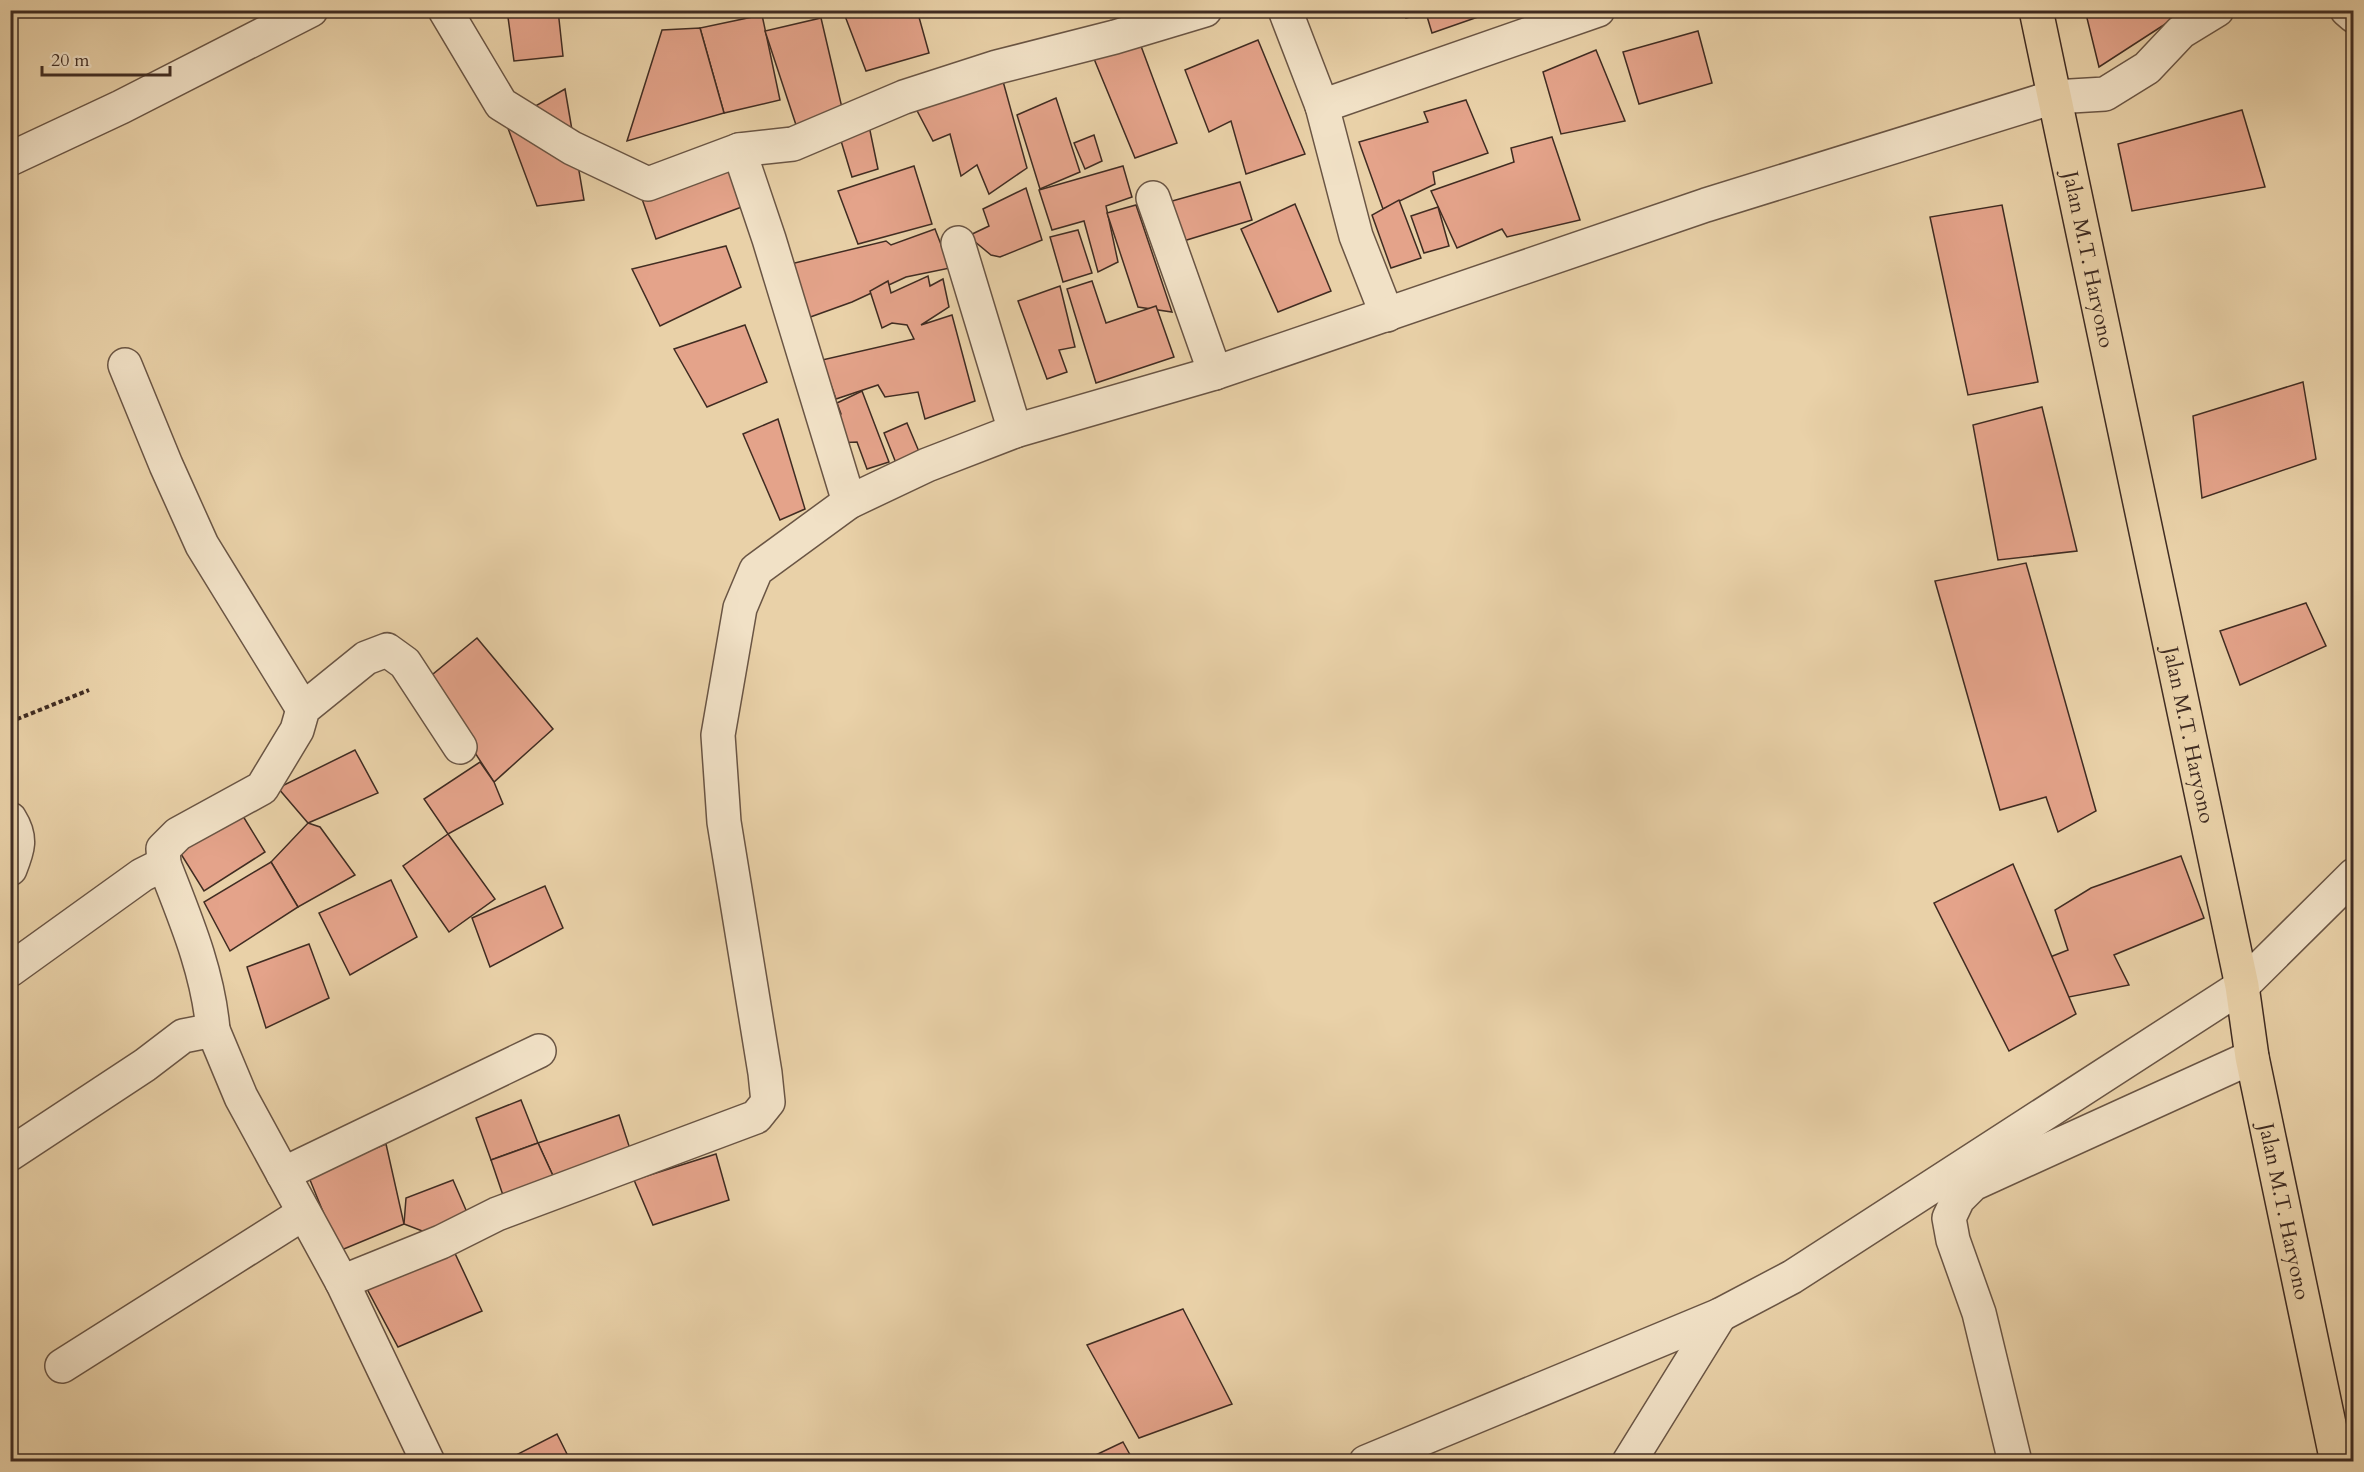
<svg xmlns="http://www.w3.org/2000/svg" width="2364" height="1472" font-family="Cardo,serif">
<style>
.building{fill:#e4a38a;stroke:#402c22;stroke-width:1.5}
.lines{fill:none;stroke-linecap:round;stroke-linejoin:round}
.minor-casing{stroke:#6a5544;stroke-width:36}
.major-casing{stroke:#402c22;stroke-width:36}
.path{stroke:#402c22;stroke-width:4;stroke-dasharray:4.5 3;stroke-linecap:butt}
.minor{stroke:#f1e1c6;stroke-width:33}
.major{stroke:#e9d1a8;stroke-width:33}
.labels{text-anchor:middle;dominant-baseline:central;stroke-width:5;stroke-linejoin:round;paint-order:stroke}
.street-label{font-size:21px;fill:#402c22;stroke:#f1e1c6}
</style>
<rect width="100%" height="100%" fill="#e9d1a8"/>
<filter id="stains"><feTurbulence type="fractalNoise" baseFrequency=".00333" numOctaves="4"/><feColorMatrix values="0 0 0 0 .2 0 0 0 0 .09 0 0 0 0 .02 0 0 0 .5 -.17"/></filter>
<radialGradient id="worn" r=".72"><stop offset=".6" stop-color="#630" stop-opacity="0"/><stop offset="1" stop-color="#630" stop-opacity=".3"/></radialGradient>
<!-- building -->
<g class="building">
<path d="M 507,10 L 558,10 L 563,56 L 514,61 Z"/>
<path d="M 864,10 L 917,10 L 929,53 L 866,71 L 845,16 Z"/>
<path d="M 1405,10 L 1498,10 L 1432,33 L 1426,13 L 1406,18 Z"/>
<path d="M 2085,10 L 2169,10 L 2170,21 L 2099,67 Z"/>
<path d="M 762,15 L 780,100 L 724,113 L 700,28 Z"/>
<path d="M 821,18 L 843,112 L 798,131 L 765,31 Z"/>
<path d="M 700,28 L 724,113 L 627,141 L 662,30 Z"/>
<path d="M 1698,31 L 1712,83 L 1639,104 L 1623,52 Z"/>
<path d="M 1138,38 L 1177,143 L 1135,158 L 1092,54 Z"/>
<path d="M 1258,40 L 1305,154 L 1246,174 L 1231,121 L 1209,132 L 1185,70 Z"/>
<path d="M 1596,50 L 1625,121 L 1561,134 L 1543,72 Z"/>
<path d="M 1001,74 L 1027,168 L 989,194 L 977,165 L 961,176 L 950,134 L 933,141 L 913,103 Z"/>
<path d="M 565,89 L 584,200 L 537,206 L 506,123 Z"/>
<path d="M 1056,98 L 1080,172 L 1040,189 L 1017,115 Z"/>
<path d="M 1466,100 L 1488,153 L 1433,172 L 1435,184 L 1383,209 L 1359,142 L 1428,122 L 1424,112 Z"/>
<path d="M 2242,110 L 2265,187 L 2132,211 L 2118,144 Z"/>
<path d="M 868,121 L 878,169 L 852,177 L 838,131 Z"/>
<path d="M 1094,135 L 1102,161 L 1085,169 L 1074,143 Z"/>
<path d="M 1552,137 L 1580,220 L 1507,237 L 1502,229 L 1457,248 L 1431,191 L 1514,162 L 1511,148 Z"/>
<path d="M 740,161 L 755,202 L 656,239 L 641,196 Z"/>
<path d="M 914,166 L 932,224 L 858,244 L 838,191 Z"/>
<path d="M 1123,166 L 1132,197 L 1106,206 L 1118,262 L 1098,272 L 1084,221 L 1052,230 L 1039,190 Z"/>
<path d="M 1240,182 L 1252,220 L 1177,243 L 1165,203 Z"/>
<path d="M 1026,188 L 1042,240 L 1000,257 L 991,255 L 968,236 L 989,226 L 983,209 Z"/>
<path d="M 1399,200 L 1421,258 L 1391,268 L 1372,215 Z"/>
<path d="M 1295,204 L 1331,291 L 1278,312 L 1241,229 Z"/>
<path d="M 1136,205 L 1172,312 L 1138,307 L 1107,213 Z"/>
<path d="M 2002,205 L 2038,382 L 1968,395 L 1930,217 Z"/>
<path d="M 1438,207 L 1449,246 L 1424,253 L 1411,216 Z"/>
<path d="M 935,229 L 950,268 L 906,277 L 852,302 L 802,320 L 774,268 L 886,241 L 891,245 Z"/>
<path d="M 1078,230 L 1092,273 L 1063,282 L 1050,237 Z"/>
<path d="M 726,246 L 741,287 L 660,326 L 632,269 Z"/>
<path d="M 928,276 L 930,286 L 943,279 L 949,307 L 921,325 L 952,315 L 975,401 L 925,419 L 918,392 L 885,397 L 878,385 L 836,399 L 822,360 L 914,339 L 907,325 L 892,323 L 882,328 L 870,291 L 888,281 L 891,293 Z"/>
<path d="M 1092,281 L 1106,323 L 1156,306 L 1174,357 L 1096,383 L 1067,289 Z"/>
<path d="M 1060,286 L 1075,347 L 1059,350 L 1067,372 L 1047,379 L 1018,301 Z"/>
<path d="M 745,325 L 767,382 L 707,407 L 674,349 Z"/>
<path d="M 2303,382 L 2316,459 L 2202,498 L 2193,416 Z"/>
<path d="M 862,391 L 889,462 L 867,469 L 857,442 L 837,443 L 830,421 L 841,414 L 837,403 Z"/>
<path d="M 2042,407 L 2077,551 L 1998,560 L 1973,425 Z"/>
<path d="M 778,419 L 805,509 L 780,520 L 743,434 Z"/>
<path d="M 907,423 L 920,454 L 896,463 L 884,433 Z"/>
<path d="M 2026,563 L 2096,811 L 2058,832 L 2046,797 L 2000,810 L 1935,581 Z"/>
<path d="M 2306,603 L 2326,646 L 2240,685 L 2220,631 Z"/>
<path d="M 477,638 L 553,729 L 494,782 L 427,679 Z"/>
<path d="M 355,750 L 378,793 L 308,823 L 278,788 Z"/>
<path d="M 480,762 L 494,782 L 503,804 L 448,834 L 424,799 Z"/>
<path d="M 238,808 L 265,852 L 204,891 L 176,846 Z"/>
<path d="M 308,823 L 320,827 L 355,875 L 298,907 L 271,862 Z"/>
<path d="M 448,834 L 495,899 L 449,932 L 403,866 Z"/>
<path d="M 2181,856 L 2204,918 L 2114,955 L 2129,985 L 2064,998 L 2045,959 L 2068,950 L 2055,910 L 2091,888 Z"/>
<path d="M 271,862 L 298,907 L 230,951 L 204,902 Z"/>
<path d="M 2013,864 L 2076,1014 L 2009,1051 L 1934,903 Z"/>
<path d="M 391,880 L 417,937 L 350,975 L 319,913 Z"/>
<path d="M 545,886 L 563,928 L 490,967 L 472,918 Z"/>
<path d="M 309,944 L 329,998 L 266,1028 L 247,967 Z"/>
<path d="M 521,1100 L 538,1143 L 491,1160 L 476,1118 Z"/>
<path d="M 619,1115 L 630,1149 L 554,1178 L 538,1143 Z"/>
<path d="M 538,1143 L 554,1178 L 508,1210 L 491,1160 Z"/>
<path d="M 386,1144 L 404,1224 L 339,1251 L 308,1175 Z"/>
<path d="M 716,1154 L 729,1200 L 653,1225 L 634,1180 Z"/>
<path d="M 453,1180 L 469,1217 L 430,1234 L 404,1224 L 406,1198 Z"/>
<path d="M 452,1247 L 482,1311 L 398,1347 L 366,1287 Z"/>
<path d="M 1183,1309 L 1232,1404 L 1139,1438 L 1087,1345 Z"/>
<path d="M 557,1434 L 571,1462 L 516,1462 L 514,1456 Z"/>
<path d="M 1123,1442 L 1134,1462 L 1081,1462 Z"/>
</g>
<g class="lines">
<defs>
<g id="minor">
<path d="M 445,10 L 501,104 L 572,148 L 648,184 L 739,150 L 793,144 L 904,97 L 997,67 L 1115,37 L 1205,10"/>
<path d="M 1285,10 L 1322,106"/>
<path d="M 2347,10 L 2354,16"/>
<path d="M 739,150 L 769,239 L 849,502"/>
<path d="M 10,159 L 121,107 L 311,10"/>
<path d="M 1153,198 L 1215,373"/>
<path d="M 958,243 L 1015,431"/>
<path d="M 1387,315 L 1356,236 L 1322,106 L 1598,10"/>
<path d="M 125,365 L 166,465 L 202,545 L 303,709"/>
<path d="M 10,819 C 22,838 18,849 10,869"/>
<path d="M 164,864 C 185,918 208,971 213,1030"/>
<path d="M 10,970 L 142,875 L 164,864 L 163,849 L 178,834 L 262,788 L 297,730 L 303,709 L 366,658 L 387,650 L 405,663 L 460,747"/>
<path d="M 10,1154 L 145,1065 L 183,1036 L 213,1030 L 241,1097 L 342,1282 L 428,1462"/>
<path d="M 283,1174 L 539,1051"/>
<path d="M 342,1282 L 441,1242 L 497,1214 L 756,1117 L 768,1102 L 765,1073 L 724,822 L 718,735 L 740,608 L 756,570 L 849,502 L 927,465 L 1015,431 L 1215,373 L 1706,205 L 2054,97 L 2105,94 L 2147,68 L 2181,32 L 2217,10"/>
<path d="M 62,1366 L 304,1213"/>
<path d="M 1366,1462 L 1720,1315 L 1792,1277 L 2242,986 L 2354,875"/>
<path d="M 1629,1462 L 1720,1315"/>
<path d="M 2015,1462 L 1979,1313 L 1953,1240 L 1949,1218 L 1958,1199 L 1973,1184 L 2252,1057"/>
</g>
<g id="major">
<path id="s1" d="M 2036,10 L 2242,986 L 2252,1057 L 2337,1462"/>
</g>
</defs>
<!-- minor casing -->
<use href="#minor" class="minor-casing"/>
<!-- major casing -->
<use href="#major" class="major-casing"/>
<!-- path -->
<path class="path" d="M 10,722 L 89,690"/>
<!-- minor -->
<use href="#minor" class="minor"/>
<!-- major -->
<use href="#major" class="major"/>
</g>
<g class="labels">
<!-- street labels -->
<g class="street-label">
<text stroke="none"><textPath href="#s1" startOffset="255">Jalan M.T. Haryono</textPath></text>
<text stroke="none"><textPath href="#s1" startOffset="741">Jalan M.T. Haryono</textPath></text>
<text stroke="none"><textPath href="#s1" startOffset="1227">Jalan M.T. Haryono</textPath></text>
</g>
</g>
<!-- margin -->
<rect width="2364" height="1472" fill="none" stroke="#e9d1a8" stroke-width="36"/>
<rect x="12" y="12" width="2340" height="1448" fill="none" stroke="#402c22" stroke-width="3"/>
<rect x="18" y="18" width="2328" height="1436" fill="none" stroke="#402c22" stroke-width="1.5"/>
<!-- scale -->
<path d="M42 66v9h128v-9" fill="none" stroke="#402c22" stroke-width="3"/>
<text x="51" y="66" font-size="18" fill="#402c22" stroke="#f1e1c6" stroke-width="4.5" paint-order="stroke">20 m</text>
<rect width="100%" height="100%" filter="url(#stains)"/>
<rect width="100%" height="100%" fill="url(#worn)"/>
</svg>
